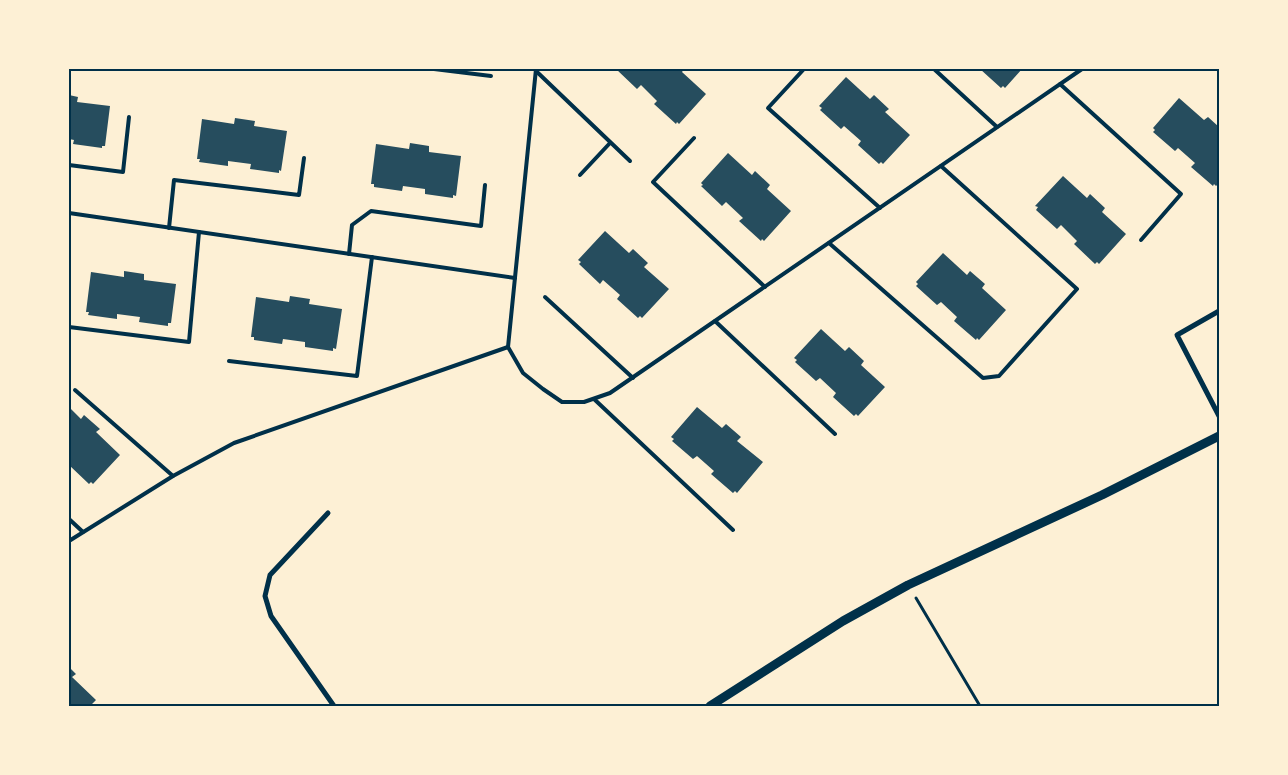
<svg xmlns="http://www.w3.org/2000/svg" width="1288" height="775" font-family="'Source Sans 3',sans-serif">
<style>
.building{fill:#264d5e}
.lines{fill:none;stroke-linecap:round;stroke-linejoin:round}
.path{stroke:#003049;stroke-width:3}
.service{stroke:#003049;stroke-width:4}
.minor{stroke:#003049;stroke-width:5}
.tertiary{stroke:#003049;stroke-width:9}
.neatline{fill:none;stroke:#003049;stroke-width:2}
</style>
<rect width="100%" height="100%" fill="#fdf0d5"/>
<!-- building -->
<g class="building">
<path d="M 616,69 L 684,69 L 682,72 L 706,94 L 679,124 L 677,122 L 676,124 L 654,104 L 657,101 L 641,85 L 637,89 Z"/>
<path d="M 980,69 L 1022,69 L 1005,88 L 1003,86 L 1001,88 Z"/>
<path d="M 846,77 L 870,99 L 874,95 L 889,109 L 885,112 L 910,135 L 883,164 L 881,162 L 879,164 L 858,145 L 861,141 L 844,126 L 841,129 L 820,110 L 822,108 L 819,106 Z"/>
<path d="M 69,95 L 78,97 L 77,102 L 110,106 L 105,146 L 102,146 L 102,148 L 73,144 L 74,140 L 69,139 Z"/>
<path d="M 1179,98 L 1204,120 L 1208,117 L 1219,127 L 1219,183 L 1216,186 L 1214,184 L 1213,186 L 1191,167 L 1195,163 L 1178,148 L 1175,151 L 1153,132 L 1155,130 L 1153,128 Z"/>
<path d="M 235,118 L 255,121 L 254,126 L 287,131 L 281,171 L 279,170 L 279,173 L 250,169 L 251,164 L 228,161 L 228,166 L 199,162 L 200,159 L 197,159 L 202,119 L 234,124 Z"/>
<path d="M 410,143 L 429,146 L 429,152 L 461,156 L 456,196 L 453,195 L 453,198 L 425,194 L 425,189 L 403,186 L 402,191 L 374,187 L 374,184 L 371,184 L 376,144 L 409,149 Z"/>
<path d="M 728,153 L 752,175 L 755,171 L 770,185 L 767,189 L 791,211 L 764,241 L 762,239 L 761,241 L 739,221 L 743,218 L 726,202 L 722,206 L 701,186 L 703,185 L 701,183 Z"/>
<path d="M 1063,176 L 1087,198 L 1090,194 L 1105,208 L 1102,212 L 1126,234 L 1099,264 L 1097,262 L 1095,264 L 1074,244 L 1077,241 L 1061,225 L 1057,229 L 1036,210 L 1038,207 L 1035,206 Z"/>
<path d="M 605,231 L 629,253 L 633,249 L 648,263 L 644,267 L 669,289 L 642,318 L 640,316 L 638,318 L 617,299 L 620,295 L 603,280 L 600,284 L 579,264 L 581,262 L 578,260 Z"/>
<path d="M 943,253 L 967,275 L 970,271 L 985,284 L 982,288 L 1006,310 L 979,340 L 977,338 L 976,340 L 954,321 L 957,317 L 941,302 L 937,305 L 916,286 L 918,284 L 916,282 Z"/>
<path d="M 124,271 L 144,274 L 144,280 L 176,284 L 171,323 L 168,323 L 168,326 L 139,322 L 140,317 L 117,314 L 117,319 L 88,315 L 89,312 L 86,312 L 91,272 L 124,277 Z"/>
<path d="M 290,296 L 310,299 L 309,304 L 342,309 L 336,349 L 333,348 L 333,351 L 305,347 L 305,342 L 283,339 L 282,344 L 254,340 L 254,337 L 251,337 L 256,297 L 289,302 Z"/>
<path d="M 821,329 L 845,351 L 849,347 L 864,361 L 861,365 L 885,387 L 858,416 L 856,414 L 854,416 L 833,397 L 836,393 L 820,378 L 816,381 L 795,362 L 797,360 L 794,358 Z"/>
<path d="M 69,407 L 81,419 L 84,415 L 100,429 L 96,432 L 120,455 L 93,484 L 91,482 L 89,484 L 69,465 L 71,461 L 69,459 Z"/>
<path d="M 697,407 L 722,428 L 726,424 L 741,437 L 737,441 L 763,462 L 737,493 L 735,491 L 733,493 L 711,474 L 714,471 L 697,456 L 693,459 L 672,441 L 674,439 L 671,437 Z"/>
<path d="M 69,667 L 76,674 L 72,677 L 96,700 L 90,706 L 69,706 Z"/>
</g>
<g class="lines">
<!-- path -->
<path class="path" d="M 916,598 L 980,706"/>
<!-- service -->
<g class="service">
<path d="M 434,69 L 491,76"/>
<path d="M 804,69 L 768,108 L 880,208"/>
<path d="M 934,69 L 997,127"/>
<path d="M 536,71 L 630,161"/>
<path d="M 1060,84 L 1181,194 L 1141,240"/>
<path d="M 694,138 L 653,182 L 765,287"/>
<path d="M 69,165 L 123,172 L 129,117"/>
<path d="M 580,175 L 610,143"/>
<path d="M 69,213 L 515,278"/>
<path d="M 169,228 L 174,180 L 299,195 L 304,158"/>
<path d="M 829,243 L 983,378 L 999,376 L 1077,289 L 941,166"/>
<path d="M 349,254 L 352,225 L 371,211 L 481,226 L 485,185"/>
<path d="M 545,297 L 633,378"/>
<path d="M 715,321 L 835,434"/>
<path d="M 69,327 L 189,342 L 199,232"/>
<path d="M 508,347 L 536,69"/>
<path d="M 229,361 L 357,376 L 372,257"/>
<path d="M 75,390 L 173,476"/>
<path d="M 594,399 L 733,530"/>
<path d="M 69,519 L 83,532"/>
<path d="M 69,541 L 173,476 L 234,443 L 508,347 L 523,373 L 543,389 L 562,402 L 584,402 L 610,393 L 1082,69"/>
</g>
<!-- minor -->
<g class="minor">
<path d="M 1219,311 L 1177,335 L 1219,416"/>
<path d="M 328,513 L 270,575 L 265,596 L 271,616 L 334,706"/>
</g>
<!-- tertiary -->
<path class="tertiary" d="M 710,706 L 843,621 L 908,585 L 1102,495 L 1219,436"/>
</g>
<!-- border -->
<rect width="1288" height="775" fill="none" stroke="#fdf0d5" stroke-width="140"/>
<rect x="70" y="70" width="1148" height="635" class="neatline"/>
</svg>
